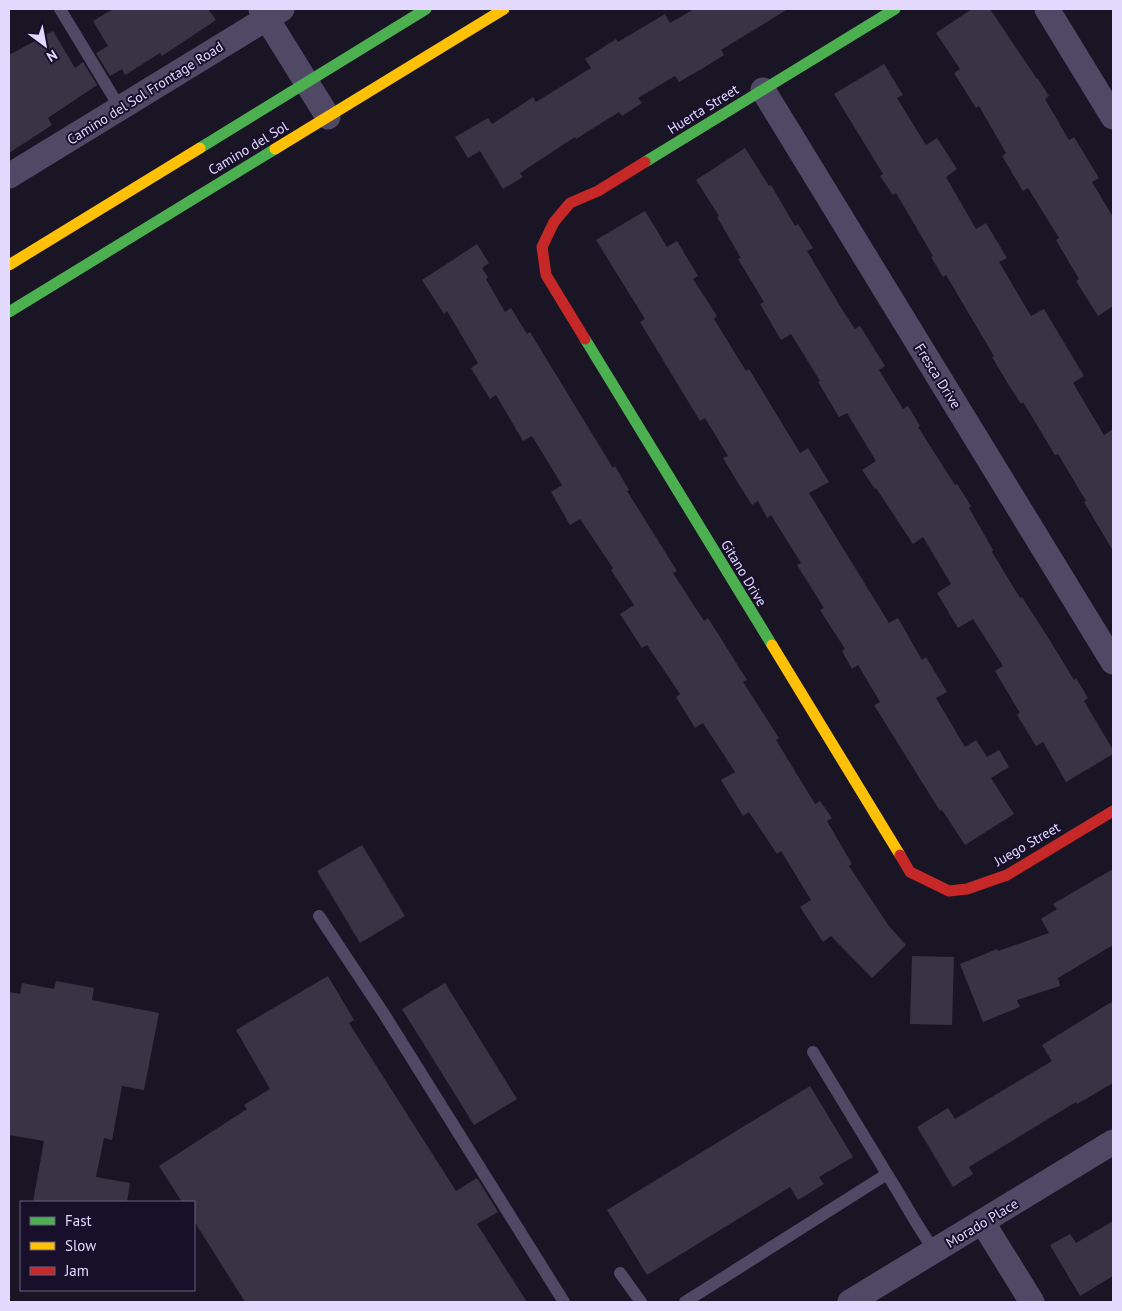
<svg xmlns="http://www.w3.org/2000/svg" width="1122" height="1311" font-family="'PT Sans',sans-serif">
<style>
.building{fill:#393346}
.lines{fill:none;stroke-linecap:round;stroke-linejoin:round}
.lane{stroke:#4f4966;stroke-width:12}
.street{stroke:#4f4966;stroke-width:25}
.fast{stroke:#4caf50;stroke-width:11}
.slow{stroke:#ffc107;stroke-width:11}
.jam{stroke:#c62828;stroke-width:11}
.labels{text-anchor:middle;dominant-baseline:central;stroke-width:4;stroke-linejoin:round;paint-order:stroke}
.street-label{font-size:14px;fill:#e3d9ff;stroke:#180f2b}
</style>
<rect width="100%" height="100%" fill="#1a1525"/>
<!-- building -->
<g class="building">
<path d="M 113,9 L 208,9 L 216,20 L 162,56 L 160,53 L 125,75 L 122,69 L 110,76 L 96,53 L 108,46 L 93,21 Z"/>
<path d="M 694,9 L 788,9 L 721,50 L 724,55 L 705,67 L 679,82 L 675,76 L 638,98 L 642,103 L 622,116 L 619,112 L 576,139 L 575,137 L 520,173 L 523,177 L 503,189 L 480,151 L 468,158 L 455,137 L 488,118 L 492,124 L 533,97 L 536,102 L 591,68 L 585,59 L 616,39 L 618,42 L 665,14 L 670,23 Z"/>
<path d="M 972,9 L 990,9 L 1037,79 L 1038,79 L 1049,96 L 1045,99 L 1069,140 L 1074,137 L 1099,178 L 1092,182 L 1113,217 L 1113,306 L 1098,316 L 1076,281 L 1079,279 L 1056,240 L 1059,238 L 1028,188 L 1023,191 L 1002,156 L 1006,153 L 979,106 L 976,108 L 954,73 L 960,69 L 936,33 Z"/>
<path d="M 53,31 L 75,68 L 83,62 L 97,85 L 48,118 L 52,125 L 9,153 L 9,55 Z"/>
<path d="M 884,64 L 903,95 L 897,98 L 926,145 L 937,138 L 957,169 L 946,177 L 976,229 L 986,223 L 1007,258 L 999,262 L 1031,316 L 1044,309 L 1084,376 L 1073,383 L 1104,435 L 1113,429 L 1113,551 L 1084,502 L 1086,501 L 1058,454 L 1055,455 L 1023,402 L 1021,404 L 1010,387 L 992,357 L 994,356 L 946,275 L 943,277 L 931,257 L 933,256 L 896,193 L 893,195 L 880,176 L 883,174 L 834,94 Z"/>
<path d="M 745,148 L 769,186 L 771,185 L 795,226 L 798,224 L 813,248 L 807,251 L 843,311 L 855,329 L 860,326 L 885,366 L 879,370 L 903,409 L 908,406 L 920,426 L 918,427 L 955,485 L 957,484 L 971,506 L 969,508 L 993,550 L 992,552 L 1020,598 L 1022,597 L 1049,639 L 1074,680 L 1076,678 L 1088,698 L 1084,701 L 1113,750 L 1113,754 L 1066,782 L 1043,742 L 1036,746 L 1017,715 L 1020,713 L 995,671 L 1003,666 L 973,619 L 958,628 L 937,593 L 951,584 L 923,537 L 913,544 L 876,488 L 875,489 L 862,470 L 876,461 L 847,413 L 839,417 L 818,382 L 820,381 L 791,334 L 781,340 L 760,304 L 764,302 L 738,259 L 741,258 L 717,217 L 719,216 L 696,180 Z"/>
<path d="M 645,211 L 667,247 L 677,241 L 698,276 L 693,279 L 717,316 L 714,319 L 746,371 L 749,369 L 800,453 L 808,448 L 829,482 L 809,493 L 889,623 L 898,618 L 922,660 L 926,657 L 947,692 L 936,698 L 965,747 L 976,740 L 987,757 L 999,750 L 1009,767 L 991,778 L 1014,814 L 965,845 L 942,810 L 940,811 L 874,705 L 880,702 L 858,665 L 852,669 L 842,651 L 845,649 L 820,610 L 824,608 L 797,565 L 801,563 L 771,515 L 767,518 L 758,501 L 752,505 L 736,480 L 723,458 L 728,456 L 705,418 L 700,421 L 640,322 L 645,319 L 596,240 Z"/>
<path d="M 477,244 L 489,263 L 482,268 L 488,277 L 486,279 L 505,312 L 511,308 L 527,334 L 530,332 L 613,468 L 615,466 L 629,490 L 627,491 L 677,571 L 673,573 L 704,621 L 708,618 L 747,680 L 743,682 L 779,738 L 776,740 L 815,804 L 820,801 L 832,818 L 827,821 L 852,864 L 849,866 L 889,926 L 906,945 L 872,978 L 831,936 L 823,942 L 800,907 L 811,900 L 781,851 L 777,854 L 749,812 L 743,816 L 721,780 L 735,772 L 703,723 L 695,728 L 676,697 L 680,694 L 647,645 L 642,648 L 620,614 L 634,605 L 611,570 L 613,568 L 580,519 L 570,525 L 551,492 L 562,485 L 532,436 L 523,441 L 496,395 L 490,399 L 471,368 L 478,363 L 447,311 L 444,314 L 422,280 Z"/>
<path d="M 362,845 L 405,916 L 360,943 L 317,871 Z"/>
<path d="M 1113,869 L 1113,945 L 1058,978 L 1060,986 L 1017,1000 L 1020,1007 L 983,1022 L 960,964 L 997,949 L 998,951 L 1049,933 L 1041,919 L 1057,909 L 1053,904 Z"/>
<path d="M 912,956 L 954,957 L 952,1025 L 910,1024 Z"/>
<path d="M 328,976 L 354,1020 L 349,1023 L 456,1191 L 477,1178 L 498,1212 L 477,1224 L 527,1302 L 245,1302 L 194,1221 L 194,1202 L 182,1202 L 159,1166 L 247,1109 L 244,1105 L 270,1089 L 236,1030 Z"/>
<path d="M 56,981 L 94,988 L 92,1000 L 159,1013 L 144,1090 L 122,1086 L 112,1140 L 104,1138 L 96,1177 L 130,1183 L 127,1202 L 33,1202 L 44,1141 L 9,1135 L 9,992 L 20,994 L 22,983 L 54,989 Z"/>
<path d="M 445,983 L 517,1099 L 474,1125 L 402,1009 Z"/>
<path d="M 1113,1001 L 1113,1083 L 1077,1104 L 1076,1102 L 969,1167 L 973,1174 L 953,1187 L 917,1127 L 948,1108 L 955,1119 L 1052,1061 L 1042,1045 Z"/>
<path d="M 810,1086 L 853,1157 L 819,1177 L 824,1184 L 798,1200 L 790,1187 L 647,1275 L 607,1210 Z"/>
<path d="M 1113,1221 L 1113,1276 L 1080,1296 L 1050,1245 L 1070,1234 L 1076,1243 Z"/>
</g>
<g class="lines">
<!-- lane -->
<g class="lane">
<path d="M 60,9 L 120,108"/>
<path d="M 319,916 L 384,1014 L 564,1302"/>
<path d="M 813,1052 L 887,1174"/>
<path d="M 620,1273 L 641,1302"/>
<path d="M 685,1302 L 887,1174 C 903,1199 917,1227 935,1251"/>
</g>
<!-- street -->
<g class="street">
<path d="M 261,9 L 328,117"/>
<path d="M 1047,9 L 1113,117"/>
<path d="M 763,90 L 1113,662"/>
<path d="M 9,176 L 282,9"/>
<path d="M 983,1223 L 1032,1302"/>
<path d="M 850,1302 L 1113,1142"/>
</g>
<!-- fast -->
<g class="fast">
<path d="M 200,148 L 426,9"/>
<path d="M 645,162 L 895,9"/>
<path d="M 9,312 L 275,149"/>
<path d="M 585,339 L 772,645"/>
</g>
<!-- slow -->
<g class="slow">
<path d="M 275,149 L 504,9"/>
<path d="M 9,265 L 200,148"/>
<path d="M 772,645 L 900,855"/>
</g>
<!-- jam -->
<g class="jam">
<path d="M 585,339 L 546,275 L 542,247 L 554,222 L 570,203 L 598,191 L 645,162"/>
<path d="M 900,855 L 910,872 L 949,891 L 967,889 L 1007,875 L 1113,811"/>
</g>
</g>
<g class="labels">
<!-- street labels -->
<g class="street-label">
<text transform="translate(145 93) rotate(-32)">Camino del Sol Frontage Road</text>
<text transform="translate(703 109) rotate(-32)">Huerta Street</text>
<text transform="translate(248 148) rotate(-31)">Camino del Sol</text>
<text transform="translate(938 376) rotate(58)">Fresca Drive</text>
<text transform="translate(744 573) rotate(59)">Gitano Drive</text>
<text transform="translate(1027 844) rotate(-30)">Juego Street</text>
<text transform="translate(982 1223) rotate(-31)">Morado Place</text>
</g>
</g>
<!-- border -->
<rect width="1122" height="1311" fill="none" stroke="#e3d9ff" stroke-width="20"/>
<!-- legend -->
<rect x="20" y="1201" width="175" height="90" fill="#180f2b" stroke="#696080"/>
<rect x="30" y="1217" width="25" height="8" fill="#4caf50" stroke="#696080"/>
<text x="65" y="1226" font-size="15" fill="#e3d9ff">Fast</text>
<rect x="30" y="1242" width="25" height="8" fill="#ffc107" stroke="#696080"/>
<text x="65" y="1251" font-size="15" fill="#e3d9ff">Slow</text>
<rect x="30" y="1267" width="25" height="8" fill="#c62828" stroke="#696080"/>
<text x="65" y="1276" font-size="15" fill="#e3d9ff">Jam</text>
<!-- north arrow -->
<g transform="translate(45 45) rotate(148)" stroke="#180f2b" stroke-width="4" paint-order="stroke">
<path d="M0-4L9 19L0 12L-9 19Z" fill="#e3d9ff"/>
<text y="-8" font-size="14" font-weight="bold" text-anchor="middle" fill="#e3d9ff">N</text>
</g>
</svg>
